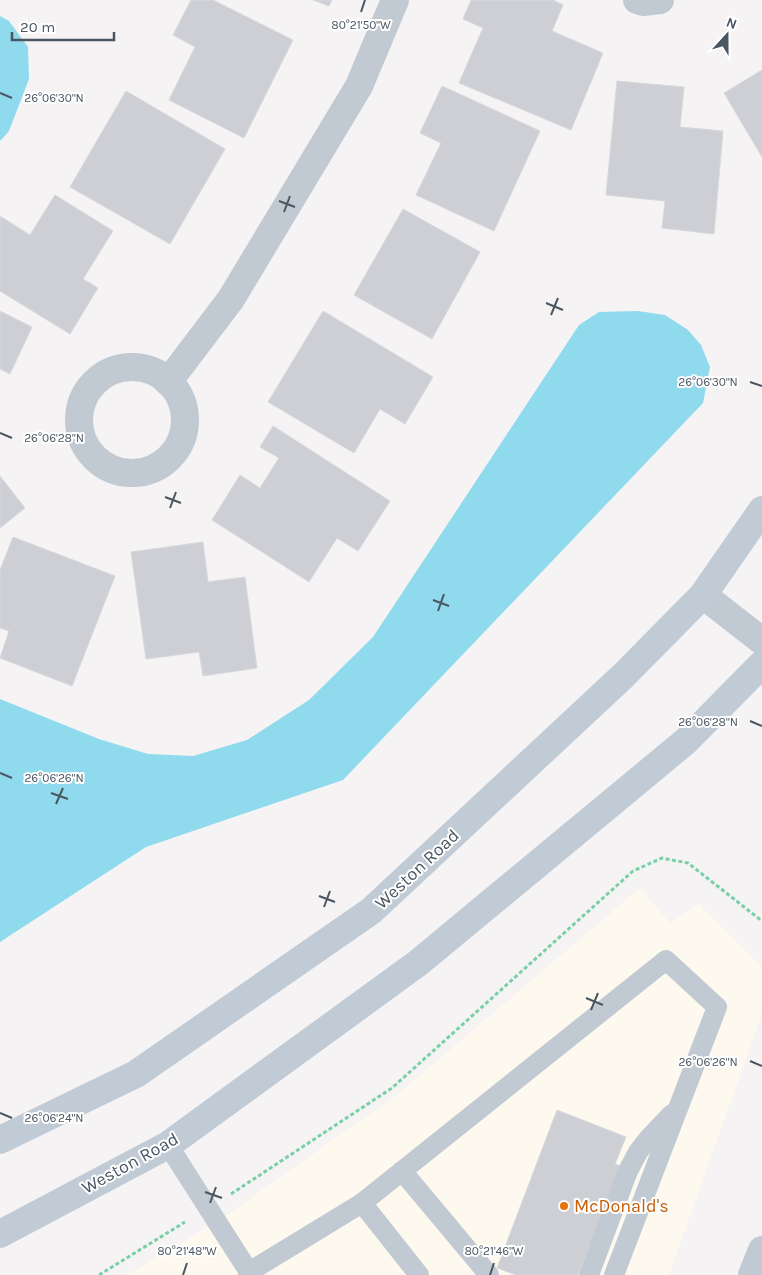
<svg xmlns="http://www.w3.org/2000/svg" width="762" height="1275" font-family="Karla,sans-serif">
<style>
.commercial{fill:#fdf9ef}
.water{fill:#90daee}
.building{fill:#cdcfd5;stroke:#d7d9de}
.lines{fill:none;stroke-linecap:round;stroke-linejoin:round}
.path{stroke:#7ad0a6;stroke-width:3;stroke-dasharray:4 2.5;stroke-linecap:butt}
.service{stroke:#c1cad2;stroke-width:20}
.minor{stroke:#c1cad2;stroke-width:28}
.secondary{stroke:#c1cbd6;stroke-width:28}
.ticks{fill:none;stroke:#4a5661;stroke-width:2}
.food-dot{fill:#e8710a;stroke:#fff;stroke-width:2}
.labels{text-anchor:middle;dominant-baseline:central;stroke-width:4;stroke-linejoin:round;paint-order:stroke}
.street-label{font-size:18px;fill:#4a5661;stroke:#fff}
.food-label{font-size:18px;fill:#c56008;stroke:#fff;text-anchor:start}
.ticks-label{font-size:12px;text-anchor:middle;fill:#4a5661;stroke:#fff;stroke-width:4;stroke-linejoin:round;paint-order:stroke}
</style>
<rect width="100%" height="100%" fill="#f5f3f3"/>
<!-- commercial -->
<path class="commercial" d="M 640,888 L 670,923 L 699,904 L 762,967 L 762,1014 L 669,1275 L 127,1275 L 217,1222 L 398,1094 Z"/>
<!-- water -->
<g class="water">
<path d="M 0,16 L 9,21 L 28,47 L 29,79 L 9,131 L 0,141 Z"/>
<path d="M 638,311 L 665,315 L 688,330 L 701,345 L 710,367 L 703,403 L 343,780 L 146,847 L 0,942 L 0,699 L 99,739 L 148,754 L 193,756 L 247,740 L 309,700 L 373,637 L 579,325 L 599,312 Z"/>
</g>
<!-- building -->
<g class="building">
<path d="M 191,0 L 213,0 L 293,40 L 244,138 L 169,100 L 195,47 L 173,35 Z"/>
<path d="M 313,0 L 332,0 L 329,6 Z"/>
<path d="M 471,0 L 553,0 L 563,5 L 552,31 L 603,53 L 571,130 L 459,83 L 483,28 L 463,19 Z"/>
<path d="M 762,70 L 762,157 L 724,93 Z"/>
<path d="M 617,81 L 684,87 L 680,127 L 723,131 L 714,234 L 662,228 L 665,201 L 606,195 Z"/>
<path d="M 442,86 L 540,131 L 494,231 L 416,195 L 441,143 L 420,133 Z"/>
<path d="M 126,91 L 225,149 L 170,244 L 70,187 Z"/>
<path d="M 55,195 L 113,231 L 83,279 L 98,288 L 70,334 L 0,291 L 0,216 L 30,235 Z"/>
<path d="M 403,209 L 480,252 L 432,339 L 354,295 Z"/>
<path d="M 0,311 L 32,327 L 10,374 L 0,369 Z"/>
<path d="M 323,311 L 433,377 L 405,424 L 380,409 L 354,453 L 268,402 Z"/>
<path d="M 273,426 L 390,501 L 358,551 L 337,538 L 309,582 L 212,520 L 240,475 L 260,488 L 279,458 L 260,447 Z"/>
<path d="M 0,476 L 25,508 L 0,528 Z"/>
<path d="M 13,537 L 115,576 L 72,686 L 0,658 L 9,631 L 0,628 L 0,570 Z"/>
<path d="M 203,542 L 208,582 L 245,577 L 257,668 L 203,676 L 199,652 L 146,659 L 131,552 Z"/>
<path d="M 557,1110 L 626,1137 L 615,1164 L 623,1167 L 593,1245 L 590,1244 L 578,1275 L 516,1275 L 497,1268 Z"/>
</g>
<g class="lines">
<!-- path -->
<g class="path">
<path d="M 231,1194 L 392,1088 L 633,871 L 662,858 L 688,863 L 762,921"/>
<path d="M 99,1275 L 185,1222"/>
</g>
<!-- service -->
<g class="service">
<path d="M 168,1145 L 249,1272 L 248,1275"/>
<path d="M 402,1171 L 489,1275"/>
<path d="M 362,1203 L 419,1275"/>
<path d="M 249,1272 L 362,1203 L 666,960 L 717,1007 L 614,1275"/>
<path d="M 589,1275 L 628,1171 L 638,1152 L 649,1138 L 672,1114"/>
</g>
<!-- minor -->
<g class="minor">
<path d="M 637,0 L 643,2 L 660,0"/>
<circle cx="132" cy="420" r="53"/>
<path d="M 168,382 L 231,299 L 359,86 L 395,0"/>
<path d="M 703,595 L 762,641"/>
<path d="M 752,1275 L 762,1250"/>
</g>
<!-- secondary -->
<g class="secondary">
<path d="M 0,1140 L 136,1074 L 371,911 L 623,676 L 703,595 L 762,510"/>
<path d="M 0,1234 L 168,1145 L 418,963 L 686,741 L 762,664"/>
</g>
</g>
<!-- ticks -->
<path class="ticks" d="M 361,12 L 365,0M 0,93 L 12,98M 279,201 L 295,207M 284,212 L 290,196M 546,303 L 563,310M 551,315 L 558,298M 750,382 L 762,386M 0,433 L 12,438M 165,497 L 181,503M 170,508 L 176,492M 433,600 L 449,606M 438,611 L 444,594M 750,721 L 762,726M 0,773 L 12,778M 51,793 L 68,799M 56,804 L 63,788M 319,896 L 335,902M 324,907 L 330,891M 586,998 L 603,1005M 591,1010 L 598,993M 750,1061 L 762,1066M 0,1113 L 12,1118M 205,1192 L 222,1198M 210,1203 L 216,1187M 183,1275 L 187,1263M 490,1275 L 494,1263"/>
<!-- markers -->
<circle class="food-dot" cx="564" cy="1206" r="5"/>
<g class="labels">
<!-- street labels -->
<g class="street-label">
<text transform="translate(417 869) rotate(-43)">Weston Road</text>
<text transform="translate(130 1163) rotate(-29)">Weston Road</text>
</g>
<!-- food labels -->
<g class="food-label">
<text x="574" y="1206">McDonald's</text>
</g>
</g>
<g class="ticks-label">
<text x="361" y="29">80°21'50"W</text>
<text x="54" y="102">26°06'30"N</text>
<text x="708" y="386">26°06'30"N</text>
<text x="54" y="442">26°06'28"N</text>
<text x="708" y="726">26°06'28"N</text>
<text x="54" y="782">26°06'26"N</text>
<text x="708" y="1066">26°06'26"N</text>
<text x="54" y="1122">26°06'24"N</text>
<text x="187" y="1255">80°21'48"W</text>
<text x="494" y="1255">80°21'46"W</text>
</g>
<!-- north arrow -->
<g transform="translate(727 35) rotate(21)" stroke="#ffffff" stroke-width="4" paint-order="stroke">
<path d="M0-4L9 19L0 12L-9 19Z" fill="#4a5661"/>
<text y="-8" font-size="14" font-weight="bold" text-anchor="middle" fill="#4a5661">N</text>
</g>
<!-- scale -->
<path d="M12 32v8h102v-8" fill="none" stroke="#4a5661" stroke-width="2.5"/>
<text x="20" y="32" font-size="15" fill="#4a5661" stroke="#ffffff" stroke-width="4" paint-order="stroke">20 m</text>
</svg>
